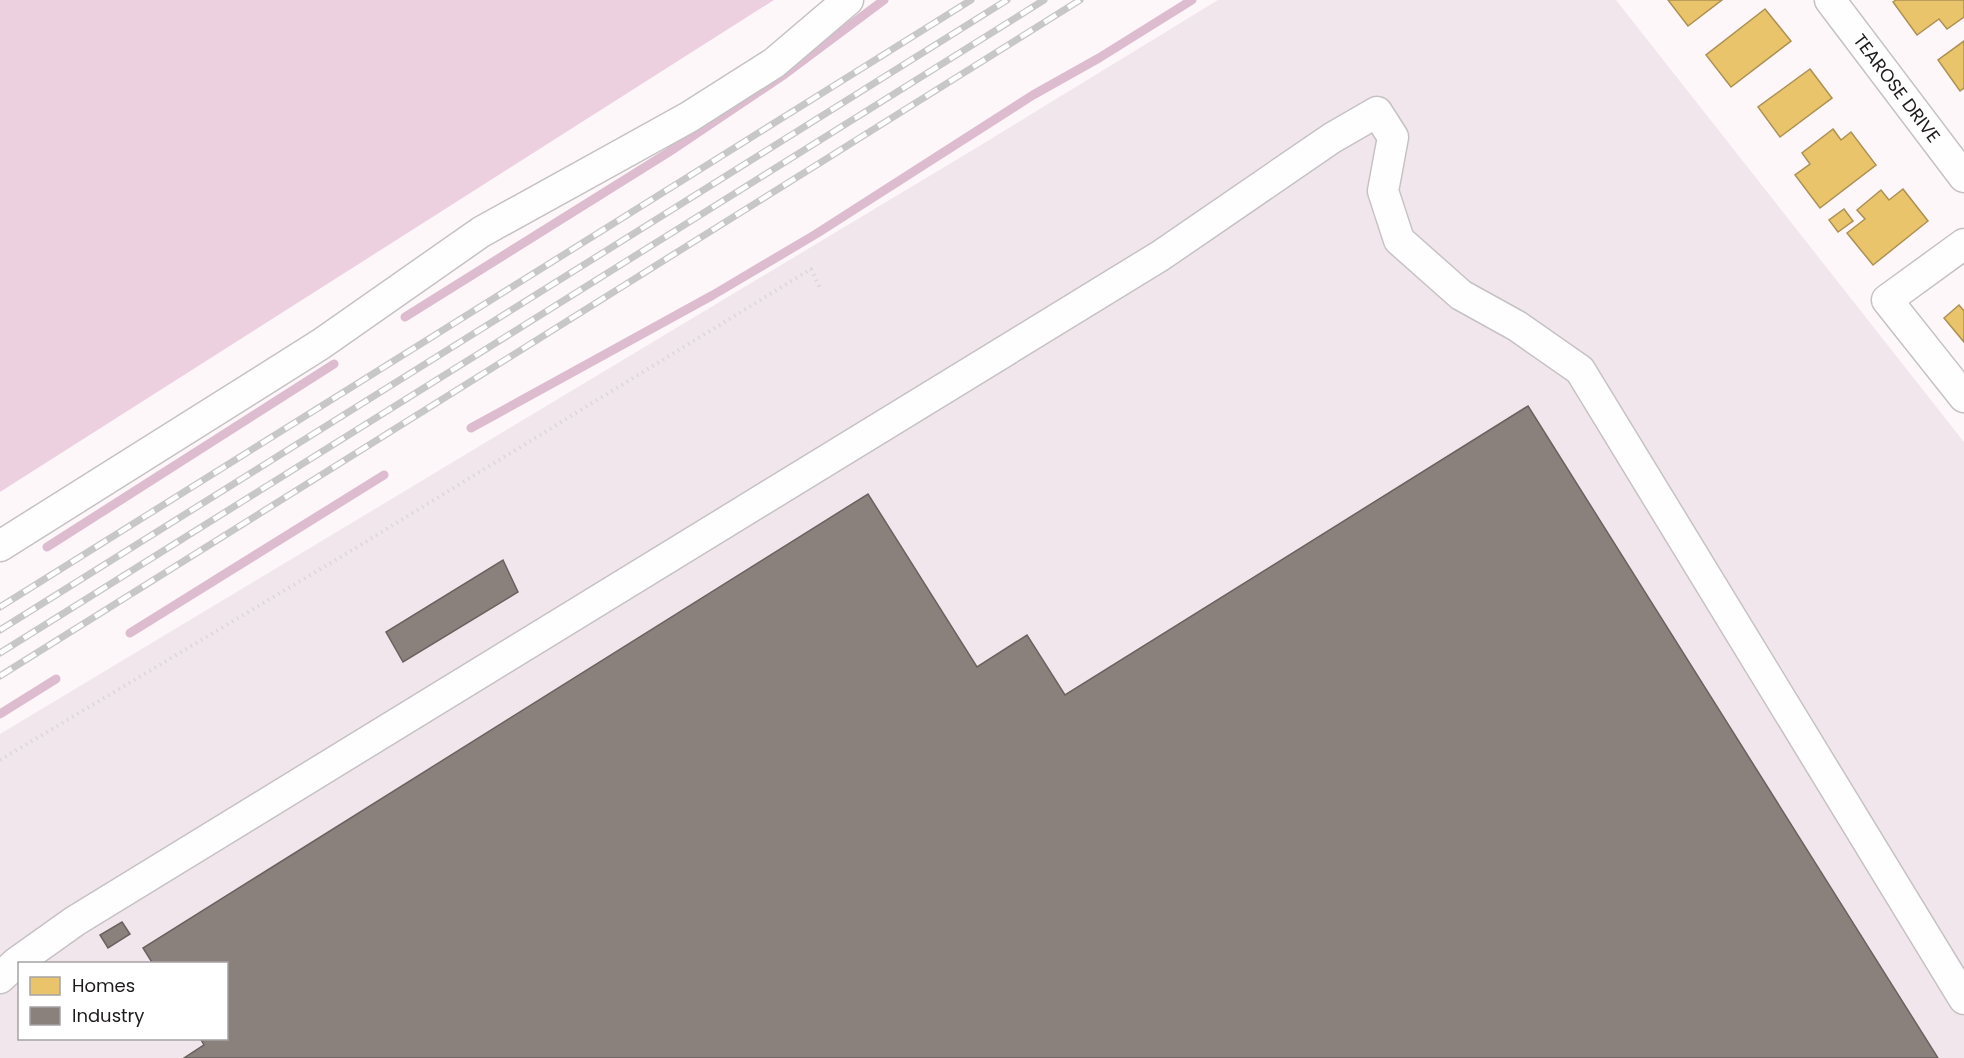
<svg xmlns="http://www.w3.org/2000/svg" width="1964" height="1058" font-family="Poppins,sans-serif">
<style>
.built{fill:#f2e6ed;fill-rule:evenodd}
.forest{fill:#ecd0e0}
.homes{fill:#e9c46a;stroke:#ac9153;stroke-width:1.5}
.industry{fill:#8a817c;stroke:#69625f;stroke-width:1.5}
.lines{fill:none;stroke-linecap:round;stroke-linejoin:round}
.stream{stroke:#ddbccf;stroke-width:9}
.minor-casing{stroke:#c6c2c4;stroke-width:33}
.path{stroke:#dad8da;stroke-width:4;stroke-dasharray:1.5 4.5;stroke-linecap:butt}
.minor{stroke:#fffefe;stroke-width:30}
.rail-casing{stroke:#c8c7c8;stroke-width:7}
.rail{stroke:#fff;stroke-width:4.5;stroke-dasharray:14;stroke-linecap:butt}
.labels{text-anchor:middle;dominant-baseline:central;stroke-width:6;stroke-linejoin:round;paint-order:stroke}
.street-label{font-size:18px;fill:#1d1a1c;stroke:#fff}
</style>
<rect width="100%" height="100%" fill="#fdf7fa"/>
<!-- built -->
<path class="built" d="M 1218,0 L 1616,0 L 1964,442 L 1964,1058 L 0,1058 L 0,734 L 981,145 ZM 20,964 L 226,964 L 226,1038 L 20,1038 Z"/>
<!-- forest -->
<path class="forest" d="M 0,0 L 774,0 L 0,492 Z"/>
<!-- homes -->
<g class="homes">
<path d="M 1668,0 L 1722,0 L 1688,26 Z"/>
<path d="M 1896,0 L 1964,0 L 1964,17 L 1947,29 L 1939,19 L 1917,35 L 1893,2 Z"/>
<path d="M 1765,9 L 1791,41 L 1731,87 L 1706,55 Z"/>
<path d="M 1964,41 L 1964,88 L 1960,91 L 1938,60 Z"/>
<path d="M 1810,69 L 1832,98 L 1780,137 L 1758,107 Z"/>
<path d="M 1833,129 L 1841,140 L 1851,132 L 1876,165 L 1820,208 L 1795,175 L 1810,164 L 1802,153 Z"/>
<path d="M 1903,189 L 1928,221 L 1873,265 L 1847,233 L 1865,219 L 1857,210 L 1881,190 L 1889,200 Z"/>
<path d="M 1844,209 L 1853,221 L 1838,232 L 1829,220 Z"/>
<path d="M 1959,305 L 1964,311 L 1964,342 L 1944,318 Z"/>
</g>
<!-- industry -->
<g class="industry">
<path d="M 1528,406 L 1938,1058 L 184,1058 L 204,1045 L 200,1038 L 226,1038 L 226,964 L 153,964 L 143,948 L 868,494 L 977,667 L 1027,635 L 1065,695 Z"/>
<path d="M 503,560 L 518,592 L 403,662 L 386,632 Z"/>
<path d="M 122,922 L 130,934 L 108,948 L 100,935 Z"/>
</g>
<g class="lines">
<!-- stream -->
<g class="stream">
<path d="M 405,317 L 669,152 L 785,74 L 884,0"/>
<path d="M 471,428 L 713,295 L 816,234 L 1033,95 L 1099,58 L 1192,0"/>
<path d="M 47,547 L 334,364"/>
<path d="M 130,633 L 384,475"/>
<path d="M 0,714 L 56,679"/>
</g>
<defs>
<g id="minor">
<path d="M 1830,0 L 1964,177"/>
<path d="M 1964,244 L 1887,300 L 1964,397"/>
<path d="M 0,546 L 321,344 L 481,232 L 689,117 L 774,63 L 848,0"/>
<path d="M 0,978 L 16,963 L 75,921 L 1160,256 L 1332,138 L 1377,112 L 1393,137 L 1383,191 L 1399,240 L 1461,295 L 1517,326 L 1580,370 L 1964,999"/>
</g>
</defs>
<!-- minor casing -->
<use href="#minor" class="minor-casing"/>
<!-- path -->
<path class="path" d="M 0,760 L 349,552 L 811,269 L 820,288"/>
<!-- minor -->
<use href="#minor" class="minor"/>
<defs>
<g id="rail">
<path d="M 0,607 L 971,0"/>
<path d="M 0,630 L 1007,0"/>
<path d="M 0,653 L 1044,0"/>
<path d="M 0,676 L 1080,0"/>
</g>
</defs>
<!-- rail casing -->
<use href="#rail" class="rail-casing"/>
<!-- rail -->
<use href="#rail" class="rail"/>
</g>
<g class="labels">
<!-- street labels -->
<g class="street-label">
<text transform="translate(1897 88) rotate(53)">TEAROSE DRIVE</text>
</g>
</g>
<!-- legend -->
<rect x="18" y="962" width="210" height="78" fill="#ffffff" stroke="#a5a3a4" stroke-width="1.5"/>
<rect x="30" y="977" width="30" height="18" fill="#e9c46a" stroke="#a5a3a4" stroke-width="1.5"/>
<text x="72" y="992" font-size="18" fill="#1d1a1c">Homes</text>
<rect x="30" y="1007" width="30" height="18" fill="#8a817c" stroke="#a5a3a4" stroke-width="1.5"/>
<text x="72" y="1022" font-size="18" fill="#1d1a1c">Industry</text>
</svg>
